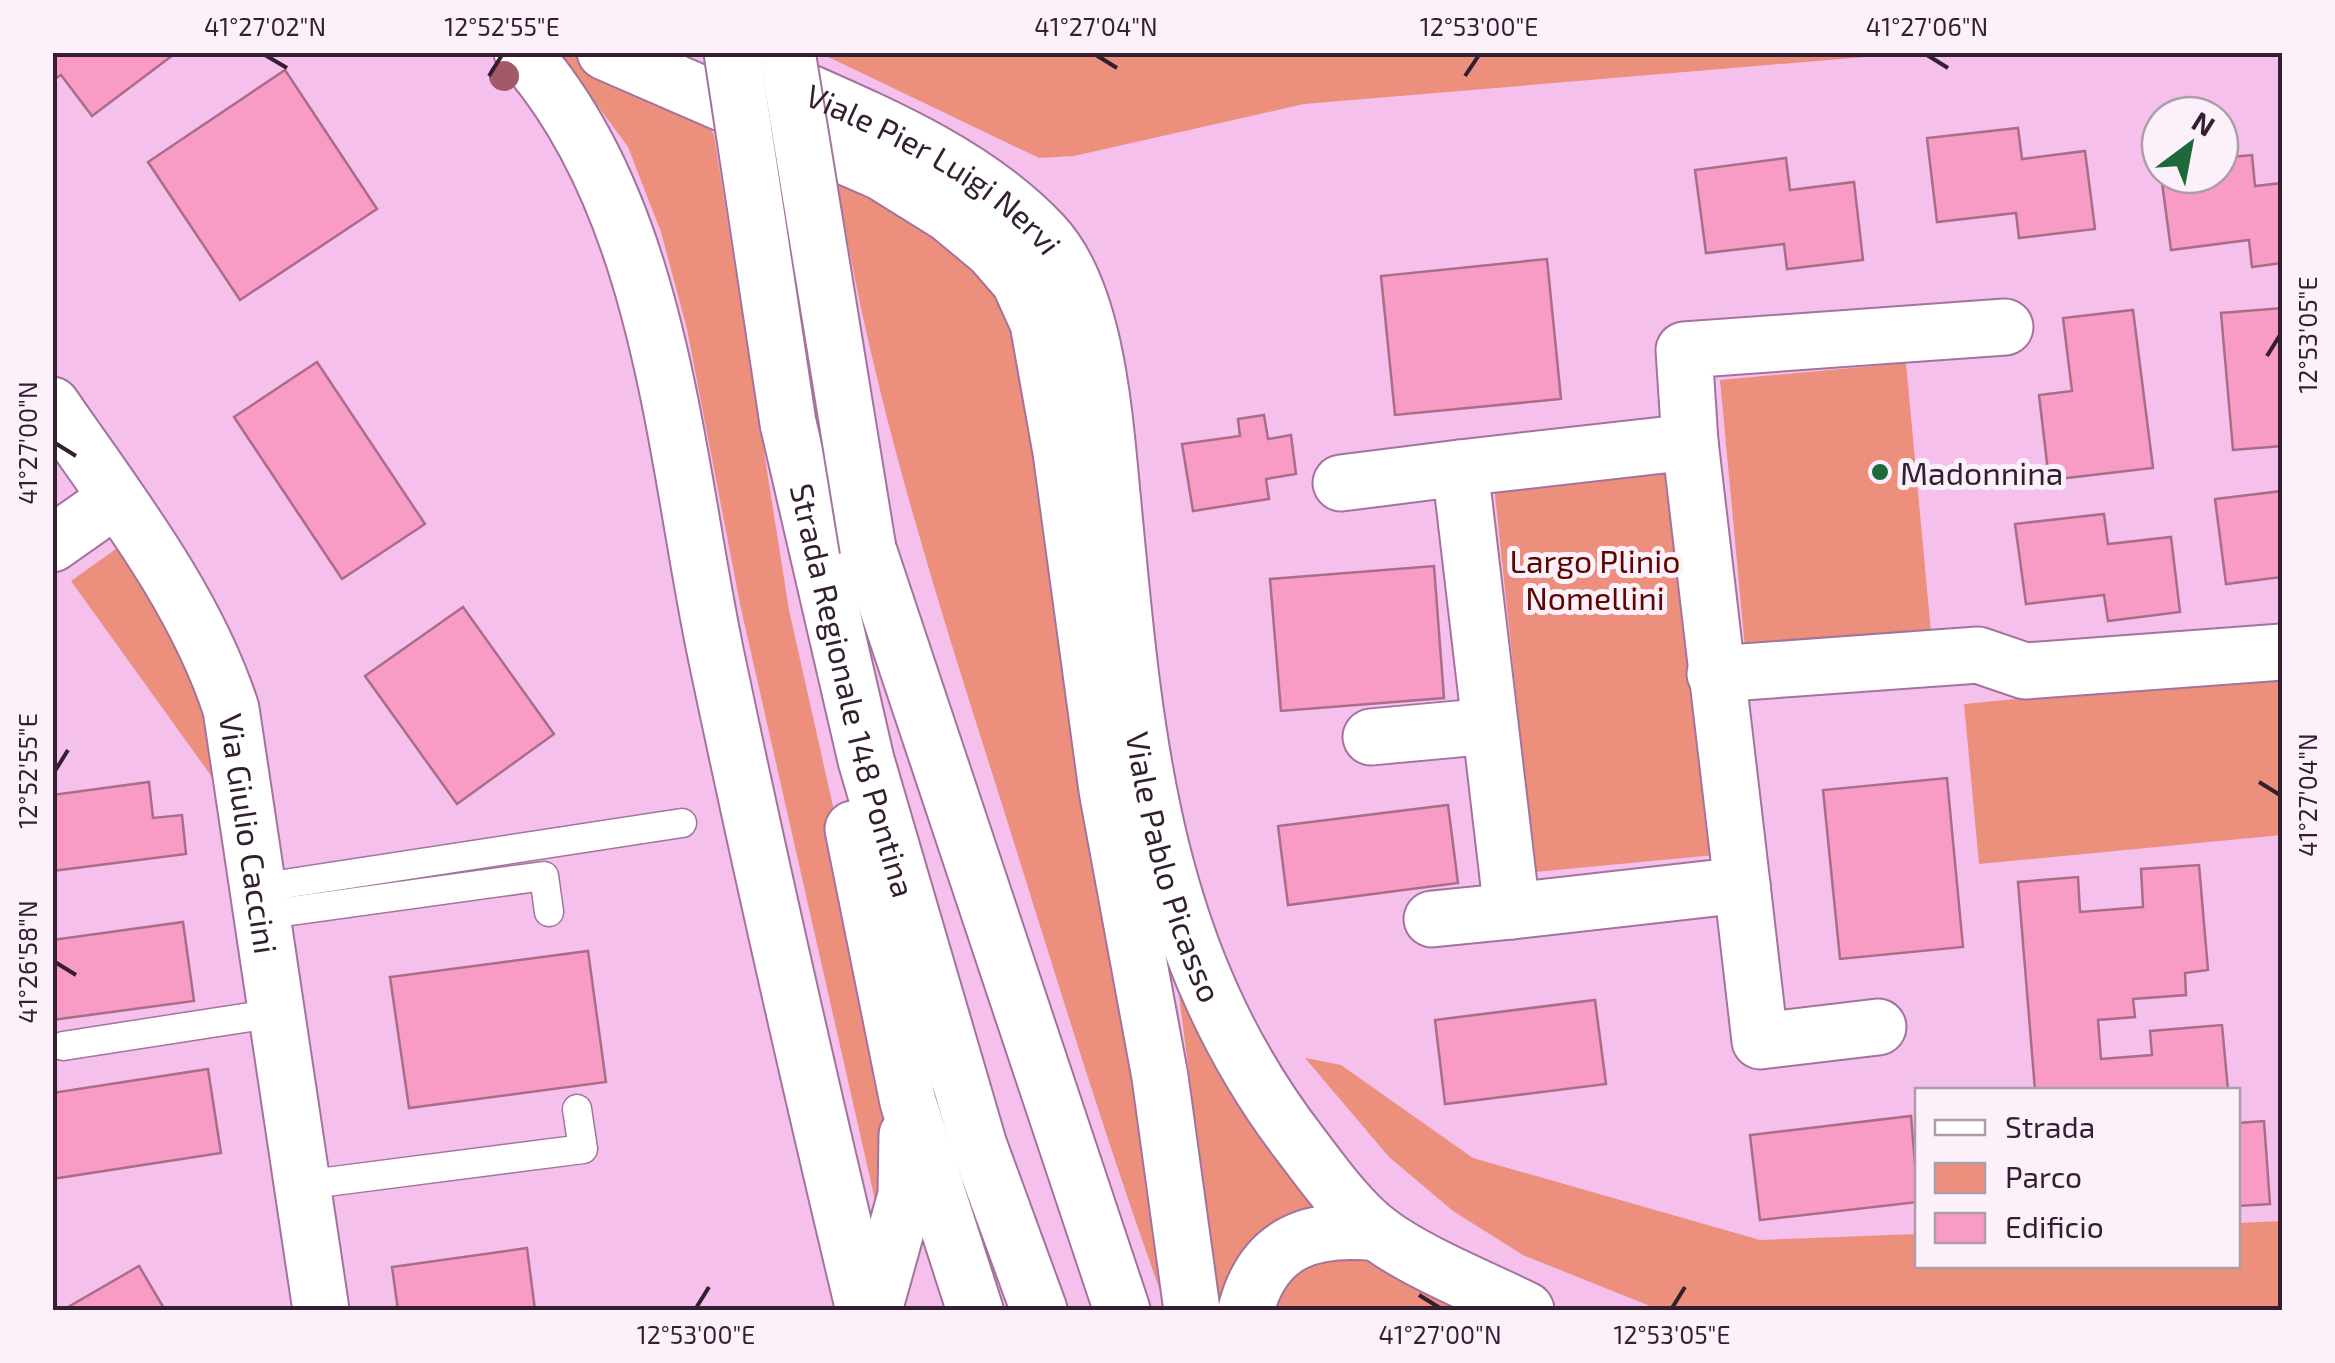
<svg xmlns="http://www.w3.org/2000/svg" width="2335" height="1363" font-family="'Exo 2',sans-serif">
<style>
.green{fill:#ec8f7d}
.building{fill:#f89cc6;stroke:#a96d87;stroke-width:2.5}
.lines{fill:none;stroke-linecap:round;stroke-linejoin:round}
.lane-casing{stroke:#a4739d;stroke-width:31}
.street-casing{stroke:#a4739d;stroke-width:59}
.secondary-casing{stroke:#a4739d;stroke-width:59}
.primary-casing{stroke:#a4739d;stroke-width:59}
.lane{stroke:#fff;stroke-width:28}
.street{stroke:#fff;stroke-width:55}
.secondary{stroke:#fff;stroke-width:55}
.primary{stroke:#fff;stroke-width:55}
.primary-bridge-casing{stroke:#a4739d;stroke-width:59;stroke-linecap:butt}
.primary-bridge{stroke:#fff;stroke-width:55}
.tree{fill:#a25a6b}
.ticks{fill:none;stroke:#331f30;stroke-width:4}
.poi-dot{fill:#1c6a39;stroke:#fcf1fa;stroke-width:4}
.labels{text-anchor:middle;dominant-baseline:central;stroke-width:10;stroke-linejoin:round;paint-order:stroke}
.street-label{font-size:32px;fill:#331f30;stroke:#fcf1fa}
.poi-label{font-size:32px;fill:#331f30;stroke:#fcf1fa;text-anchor:start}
.park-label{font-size:32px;fill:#5d0600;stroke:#fcf1fa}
.neatline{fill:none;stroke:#331f30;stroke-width:4}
.ticks-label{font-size:25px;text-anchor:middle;fill:#331f30}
</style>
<rect width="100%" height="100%" fill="#f6c0ed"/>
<!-- green -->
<g class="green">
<path d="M 559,53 L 578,53 L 701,114 L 714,135 L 789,610 L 895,1083 L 882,1231 L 740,604 L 687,329 L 661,232 L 628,147 Z"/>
<path d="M 820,53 L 819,53 L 1912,53 L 1304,104 L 1074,156 L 1039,158 Z"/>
<path d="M 835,167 L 983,255 L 1034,347 L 1167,1310 C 1106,1142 1054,970 1000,798 C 934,590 868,384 835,167 Z"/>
<path d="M 1906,363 L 1931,632 L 1745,648 L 1720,380 Z"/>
<path d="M 1675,468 L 1715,855 L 1535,872 L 1494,486 Z"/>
<path d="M 130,539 L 189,628 L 230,802 L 71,581 Z"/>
<path d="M 2282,673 L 2282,835 L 1979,864 L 1964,704 Z"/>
<path d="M 1170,925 L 1322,1201 L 1294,1217 L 1223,1310 L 1217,1292 Z"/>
<path d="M 1305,1058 L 1341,1065 L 1473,1158 L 1760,1240 L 1917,1234 L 1918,1266 L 2238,1266 L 2238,1223 L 2282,1221 L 2282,1310 L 1660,1310 L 1523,1255 L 1453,1211 L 1389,1157 Z"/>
<path d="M 1352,1239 L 1495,1310 L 1277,1310 C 1290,1267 1311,1254 1352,1239 Z"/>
</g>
<!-- building -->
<g class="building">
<path d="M 52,52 L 177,52 L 92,116 L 61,75 L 52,81 Z"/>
<path d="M 285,70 L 377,209 L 240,300 L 148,162 Z"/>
<path d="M 2018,128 L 2022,159 L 2085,151 L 2095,229 L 2019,238 L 2016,213 L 1937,222 L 1927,138 Z"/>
<path d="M 2252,155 L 2255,186 L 2282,183 L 2282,263 L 2252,267 L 2249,240 L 2171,250 L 2161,175 L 2220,175 L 2220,158 Z"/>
<path d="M 1786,158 L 1790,190 L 1854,182 L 1863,260 L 1787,269 L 1784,244 L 1706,253 L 1695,170 Z"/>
<path d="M 1547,259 L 1561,399 L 1395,415 L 1381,276 Z"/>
<path d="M 2282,308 L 2282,446 L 2233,450 L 2221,313 Z"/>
<path d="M 2133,310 L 2153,468 L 2049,480 L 2039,395 L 2072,391 L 2063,318 Z"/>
<path d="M 317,362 L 425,524 L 342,579 L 234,417 Z"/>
<path d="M 1264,415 L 1268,439 L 1291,435 L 1296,474 L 1266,479 L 1269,499 L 1193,511 L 1182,444 L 1240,436 L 1238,419 Z"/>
<path d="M 2282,491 L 2282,577 L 2226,584 L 2215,499 Z"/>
<path d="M 2104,514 L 2108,544 L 2171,537 L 2180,612 L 2108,621 L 2104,595 L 2026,604 L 2015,524 Z"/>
<path d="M 1434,566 L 1444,698 L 1281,711 L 1270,579 Z"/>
<path d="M 463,607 L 554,734 L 457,804 L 365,676 Z"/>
<path d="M 1947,778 L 1963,947 L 1840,959 L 1823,790 Z"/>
<path d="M 149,782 L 153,818 L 182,815 L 186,854 L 52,871 L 52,795 Z"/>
<path d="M 1448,805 L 1458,883 L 1288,905 L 1278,826 Z"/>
<path d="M 2199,865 L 2208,970 L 2185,973 L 2186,995 L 2133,999 L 2135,1017 L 2098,1020 L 2101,1059 L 2152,1055 L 2150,1031 L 2222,1025 L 2228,1090 L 2035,1090 L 2018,882 L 2078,877 L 2080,912 L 2143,907 L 2141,869 Z"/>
<path d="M 183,922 L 194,1001 L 52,1020 L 52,940 Z"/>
<path d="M 588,951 L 606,1082 L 409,1108 L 390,977 Z"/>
<path d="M 1595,1000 L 1606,1084 L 1445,1104 L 1435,1020 Z"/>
<path d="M 208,1069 L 221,1153 L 52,1179 L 52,1093 Z"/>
<path d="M 1911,1116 L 1918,1202 L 1760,1220 L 1750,1135 Z"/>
<path d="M 2264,1121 L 2270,1204 L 2238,1206 L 2238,1123 Z"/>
<path d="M 527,1248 L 535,1310 L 398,1310 L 392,1267 Z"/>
<path d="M 139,1266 L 165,1310 L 63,1310 Z"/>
</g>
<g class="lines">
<defs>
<g id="lane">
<path d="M 258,888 L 682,823"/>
<path d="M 262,915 L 544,876 L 549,912"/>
<path d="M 63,1046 L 276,1013"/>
<path d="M 303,1185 L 583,1149 L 577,1109"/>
</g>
<g id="street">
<path id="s1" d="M 52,405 C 118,501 195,598 231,709 L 321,1310"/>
<path d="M 1690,442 L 1742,885 L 1512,911 L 1460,468 Z"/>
<path d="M 1690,442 L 1684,350 L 2005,327"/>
<path d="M 1341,483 L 1460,468"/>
<path d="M 52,544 L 116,499"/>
<path d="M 1715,674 L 1978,655 L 2025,671 L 2282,652"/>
<path d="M 1371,737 L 1490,726"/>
<path d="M 1742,885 L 1760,1041 L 1878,1027"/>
<path d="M 1432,919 L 1512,911"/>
</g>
<g id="secondary">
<path d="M 522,52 C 662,209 675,459 716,655 C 762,874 812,1093 864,1310"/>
<path d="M 605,52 L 881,172 L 950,215 L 992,250 L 1019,281 L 1038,323 L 1061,452 L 1107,790 L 1160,1077 L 1192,1310"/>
<path id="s2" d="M 756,69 C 854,114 968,155 1043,235 C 1095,290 1104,410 1111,483 C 1134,723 1147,945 1300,1144 C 1322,1173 1349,1211 1378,1233 C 1416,1262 1482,1288 1526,1310"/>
<path d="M 1246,1310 C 1264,1241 1312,1226 1378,1233"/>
</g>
<g id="primary">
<path id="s3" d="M 788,423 L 866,760 L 979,1146 L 1039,1310"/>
<path d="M 868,549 L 1122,1310"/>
<path d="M 853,829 L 908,1102 L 975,1310"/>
<path d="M 874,1310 L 906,1195 L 907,1135"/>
</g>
</defs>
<!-- lane casing -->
<use href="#lane" class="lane-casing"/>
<!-- street casing -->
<use href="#street" class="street-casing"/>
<!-- secondary casing -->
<use href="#secondary" class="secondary-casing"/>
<!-- primary casing -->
<use href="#primary" class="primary-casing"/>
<!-- lane -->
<use href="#lane" class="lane"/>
<!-- street -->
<use href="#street" class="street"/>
<!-- secondary -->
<use href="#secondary" class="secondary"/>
<!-- primary -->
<use href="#primary" class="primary"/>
<defs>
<g id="primary-bridge">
<path d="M 732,52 L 788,423"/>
<path d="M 787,52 L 868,549"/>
</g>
</defs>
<!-- primary-bridge casing -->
<use href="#primary-bridge" class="primary-bridge-casing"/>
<!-- primary-bridge -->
<use href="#primary-bridge" class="primary-bridge"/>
</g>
<!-- trees -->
<circle class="tree" cx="504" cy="76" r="15"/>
<!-- ticks -->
<path class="ticks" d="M 265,55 L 287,68M 1096,55 L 1117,68M 1927,55 L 1948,68M 489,76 L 502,55M 1465,76 L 1479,55M 2267,356 L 2280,335M 55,443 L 76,456M 55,771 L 68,750M 2259,782 L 2280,795M 55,962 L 76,975M 1419,1295 L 1440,1308M 696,1308 L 709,1287M 1672,1308 L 1685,1287"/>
<!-- markers -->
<circle class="poi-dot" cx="1880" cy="472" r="10"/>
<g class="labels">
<!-- street labels -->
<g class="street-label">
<text stroke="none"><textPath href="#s2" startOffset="205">Viale Pier Luigi Nervi</textPath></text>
<text stroke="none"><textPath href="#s3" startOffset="275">Strada Regionale 148 Pontina</textPath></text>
<text stroke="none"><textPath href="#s1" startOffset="480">Via Giulio Caccini</textPath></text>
<text stroke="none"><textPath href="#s2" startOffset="985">Viale Pablo Picasso</textPath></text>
</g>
<!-- poi labels -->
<g class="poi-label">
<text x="1900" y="472">Madonnina</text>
</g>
<!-- park labels -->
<g class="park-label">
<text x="1595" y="560">Largo Plinio<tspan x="1595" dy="37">Nomellini</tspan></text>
</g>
</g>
<!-- border -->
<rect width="2335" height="1363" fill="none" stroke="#fcf1fa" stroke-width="110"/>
<!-- legend -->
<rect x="1915" y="1088" width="325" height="180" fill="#fcf1fa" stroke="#ac9da9" stroke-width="2.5"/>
<rect x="1935" y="1120" width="50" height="15" fill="#ffffff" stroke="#ac9da9" stroke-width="2.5"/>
<text x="2005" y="1138" font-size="30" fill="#331f30">Strada</text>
<rect x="1935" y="1163" width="50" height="30" fill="#ec8f7d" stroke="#ac9da9" stroke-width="2.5"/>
<text x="2005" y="1188" font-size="30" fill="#331f30">Parco</text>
<rect x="1935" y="1213" width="50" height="30" fill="#f89cc6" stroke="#ac9da9" stroke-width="2.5"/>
<text x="2005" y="1238" font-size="30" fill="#331f30">Edificio</text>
<!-- north arrow -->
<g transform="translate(2190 145) rotate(32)"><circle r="48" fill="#fcf1fa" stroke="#ac9da9" stroke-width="2.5"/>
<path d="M0-8L18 38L0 25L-18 38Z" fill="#1c6a39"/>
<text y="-15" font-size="28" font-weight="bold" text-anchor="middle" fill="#331f30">N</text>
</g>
<rect x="55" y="55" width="2225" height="1253" class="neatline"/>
<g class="ticks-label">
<text x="265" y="36">41°27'02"N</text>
<text x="502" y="36">12°52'55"E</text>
<text x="1096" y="36">41°27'04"N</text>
<text x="1479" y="36">12°53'00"E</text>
<text x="1927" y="36">41°27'06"N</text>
<text transform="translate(2308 335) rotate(-90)" y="9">12°53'05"E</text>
<text transform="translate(28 443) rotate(-90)" y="9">41°27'00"N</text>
<text transform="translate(28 771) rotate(-90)" y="9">12°52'55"E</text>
<text transform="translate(2308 795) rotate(-90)" y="9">41°27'04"N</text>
<text transform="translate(28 962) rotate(-90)" y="9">41°26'58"N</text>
<text x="696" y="1344">12°53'00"E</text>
<text x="1440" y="1344">41°27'00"N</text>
<text x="1672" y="1344">12°53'05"E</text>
</g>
</svg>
